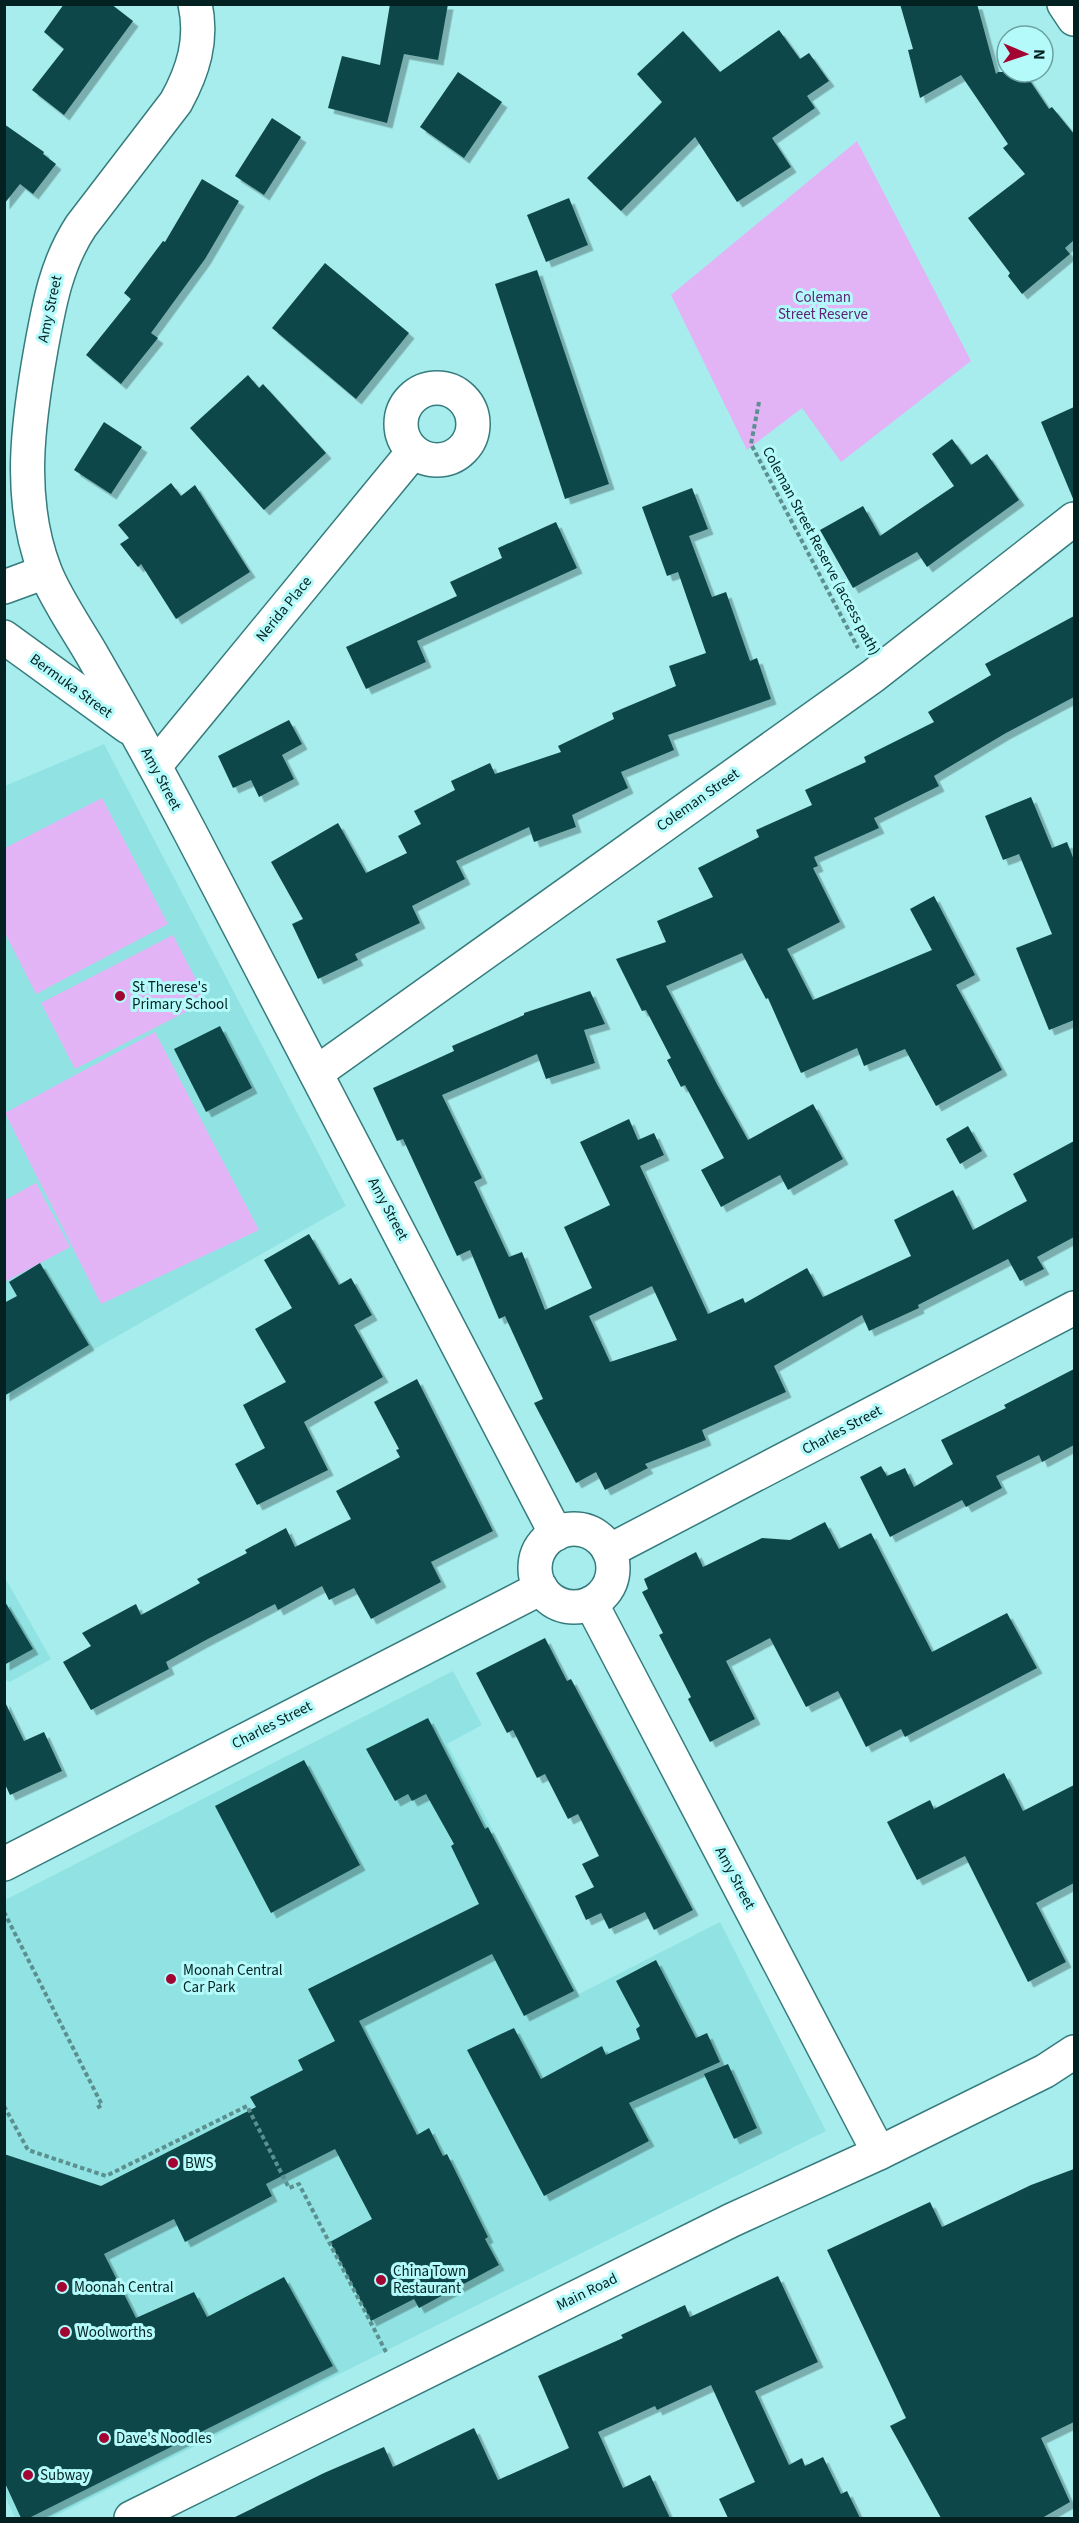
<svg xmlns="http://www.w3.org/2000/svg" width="1079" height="2523" font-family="'Source Sans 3',sans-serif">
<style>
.built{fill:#91e3e3}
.green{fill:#e2b4f5}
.building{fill:#0e4748;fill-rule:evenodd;filter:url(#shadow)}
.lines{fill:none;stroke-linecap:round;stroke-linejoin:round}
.street-casing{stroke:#377c7d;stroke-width:36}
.secondary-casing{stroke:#377c7d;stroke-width:36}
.path{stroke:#5c8f8f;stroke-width:4;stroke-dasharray:4.5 3;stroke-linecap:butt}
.street{stroke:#fff;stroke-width:33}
.secondary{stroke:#fff;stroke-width:33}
.poi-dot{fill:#a30533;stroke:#b4fafa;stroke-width:2}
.labels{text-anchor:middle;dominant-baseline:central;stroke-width:6;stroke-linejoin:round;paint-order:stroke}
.park-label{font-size:15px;fill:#5f2475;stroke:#b4fafa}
.street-label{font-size:15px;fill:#032121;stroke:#b4fafa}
.poi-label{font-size:15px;fill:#032121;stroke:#b4fafa;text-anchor:start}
</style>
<defs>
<filter id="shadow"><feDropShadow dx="5.5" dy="5.5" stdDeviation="0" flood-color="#0004"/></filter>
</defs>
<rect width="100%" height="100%" fill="#a7eded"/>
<!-- built -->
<g class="built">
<path d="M 104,744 L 346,1206 L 5,1400 L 5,786 Z"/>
<path d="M 4,1576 L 51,1659 L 10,1682 L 5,1680 Z"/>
<path d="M 453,1671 L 482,1725 L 447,1744 L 579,1994 L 720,1922 L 826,2131 L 51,2518 L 15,2518 L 5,2496 L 5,1900 Z"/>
</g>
<!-- green -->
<g class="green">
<path d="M 857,141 L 971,361 L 841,462 L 802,408 L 747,450 L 671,295 Z"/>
<path d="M 102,798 L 168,924 L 36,994 L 5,933 L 5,848 Z"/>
<path d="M 173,935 L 207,1001 L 75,1069 L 41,1003 Z"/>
<path d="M 155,1032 L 259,1230 L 101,1304 L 5,1113 Z"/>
<path d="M 36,1183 L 70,1247 L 5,1282 L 5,1200 Z"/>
</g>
<!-- building -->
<g class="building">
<path d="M 64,4 L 111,4 L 133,21 L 64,115 L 32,90 L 64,49 L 44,32 Z"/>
<path d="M 390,4 L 448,4 L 438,60 L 404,54 L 387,123 L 328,108 L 342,56 L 380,65 Z"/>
<path d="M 900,4 L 977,4 L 996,74 L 998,72 L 1024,72 L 1049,109 L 1052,107 L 1074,134 L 1074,240 L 1065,248 L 1070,254 L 1022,294 L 1008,276 L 1010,273 L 968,218 L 1025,174 L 1003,148 L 1008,144 L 961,75 L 920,98 L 908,50 L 913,49 Z"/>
<path d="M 779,30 L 800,59 L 809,53 L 829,81 L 807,96 L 815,108 L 772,138 L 791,167 L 737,202 L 695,137 L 621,211 L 587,178 L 662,102 L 637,74 L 683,31 L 720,72 Z"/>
<path d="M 458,72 L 502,102 L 464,158 L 420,127 Z"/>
<path d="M 272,118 L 301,137 L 264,195 L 235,176 Z"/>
<path d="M 4,124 L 44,152 L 43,154 L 56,164 L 33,194 L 20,184 L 4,204 Z"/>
<path d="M 202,179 L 239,201 L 205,259 L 151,333 L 158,338 L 121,384 L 86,355 L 131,299 L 124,293 L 163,241 L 165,242 Z"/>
<path d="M 569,198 L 588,245 L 546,262 L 527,215 Z"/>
<path d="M 325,263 L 409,333 L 356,399 L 272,328 Z"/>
<path d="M 537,270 L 609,484 L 565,499 L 495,284 Z"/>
<path d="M 248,375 L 259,388 L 263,384 L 326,453 L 264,510 L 190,428 Z"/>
<path d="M 1074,407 L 1074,501 L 1041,422 Z"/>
<path d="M 104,422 L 142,447 L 111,494 L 74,470 Z"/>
<path d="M 952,439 L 971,465 L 987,454 L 1019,500 L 927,567 L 917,552 L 853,588 L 820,530 L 863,506 L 880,536 L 954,486 L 932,454 Z"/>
<path d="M 171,483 L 181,496 L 195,485 L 250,572 L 176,619 L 141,564 L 138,567 L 120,544 L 129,538 L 118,525 Z"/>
<path d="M 692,488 L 708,529 L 689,536 L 712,597 L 726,592 L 750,661 L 757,658 L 771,699 L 668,735 L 674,750 L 621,772 L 628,788 L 572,815 L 576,827 L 534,842 L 529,827 L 456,861 L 465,879 L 412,906 L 420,923 L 355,954 L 358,960 L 318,979 L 292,924 L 303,919 L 271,862 L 338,823 L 366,873 L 407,853 L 398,836 L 421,824 L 414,811 L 455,790 L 451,781 L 490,763 L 495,774 L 561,752 L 558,746 L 614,719 L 612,713 L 676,686 L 669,666 L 706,653 L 678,572 L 667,576 L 642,507 Z"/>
<path d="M 556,522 L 577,568 L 417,641 L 426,662 L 366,689 L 346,647 L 457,596 L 450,582 L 502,558 L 498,548 Z"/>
<path d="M 1074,616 L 1074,697 L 1006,733 L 934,776 L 939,786 L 874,818 L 879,828 L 814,857 L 818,866 L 813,868 L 840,922 L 787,949 L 813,1000 L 932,950 L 910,909 L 934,896 L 975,975 L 956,985 L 1002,1070 L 936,1106 L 905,1049 L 864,1066 L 857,1048 L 801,1073 L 768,998 L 766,999 L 742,953 L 666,986 L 718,1086 L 748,1140 L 813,1104 L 843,1159 L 788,1190 L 780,1175 L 721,1207 L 701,1170 L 724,1158 L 685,1085 L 681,1087 L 667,1060 L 671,1058 L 646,1010 L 642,1011 L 616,959 L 666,942 L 657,921 L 713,897 L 698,868 L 759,837 L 756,830 L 812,805 L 805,790 L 866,762 L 864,757 L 934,722 L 928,712 L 991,675 L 985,664 Z"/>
<path d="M 289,720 L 302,744 L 282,755 L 294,779 L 259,797 L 251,780 L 233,788 L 218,756 Z"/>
<path d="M 1031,797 L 1052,848 L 1067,842 L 1074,860 L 1074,1020 L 1049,1030 L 1016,948 L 1052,934 L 1019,854 L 1003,860 L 985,816 Z"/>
<path d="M 590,991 L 605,1024 L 584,1030 L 595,1063 L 546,1079 L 537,1054 L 442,1095 L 482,1178 L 474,1182 L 509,1257 L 522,1252 L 545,1310 L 592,1288 L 564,1227 L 610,1205 L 580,1142 L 629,1119 L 638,1140 L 654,1133 L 664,1155 L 640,1166 L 708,1314 L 743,1298 L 745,1303 L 807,1268 L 823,1297 L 911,1256 L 894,1220 L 953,1190 L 973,1230 L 1027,1201 L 1013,1174 L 1074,1141 L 1074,1237 L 1037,1257 L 1044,1269 L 1020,1281 L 1008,1259 L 918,1305 L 919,1308 L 869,1331 L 862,1315 L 774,1366 L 786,1392 L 702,1430 L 706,1440 L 645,1464 L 648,1468 L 605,1490 L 596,1472 L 576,1483 L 534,1403 L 543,1399 L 505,1316 L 499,1319 L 470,1250 L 457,1256 L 403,1139 L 397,1141 L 373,1088 L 454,1051 L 452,1046 L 524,1015 L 524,1013 ZM 652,1286 L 677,1340 L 610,1362 L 589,1316 Z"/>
<path d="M 220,1026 L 252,1088 L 206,1112 L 174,1049 Z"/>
<path d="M 968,1126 L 982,1151 L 960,1164 L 946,1139 Z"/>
<path d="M 309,1234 L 339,1285 L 351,1278 L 372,1315 L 354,1325 L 383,1377 L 304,1422 L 328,1470 L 257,1505 L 235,1464 L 265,1448 L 243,1405 L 286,1382 L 255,1329 L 292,1308 L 264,1260 Z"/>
<path d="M 40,1263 L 89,1345 L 4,1396 L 4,1303 L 17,1296 L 9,1282 Z"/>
<path d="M 1074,1369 L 1074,1445 L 1042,1462 L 1039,1455 L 996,1476 L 1002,1488 L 966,1507 L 962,1500 L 890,1537 L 860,1477 L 881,1466 L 887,1476 L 905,1468 L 914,1487 L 953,1464 L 941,1440 L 1006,1408 L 1004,1405 Z"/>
<path d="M 417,1379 L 493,1531 L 431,1562 L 441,1582 L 371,1619 L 354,1588 L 329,1600 L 322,1586 L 278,1610 L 275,1604 L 204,1641 L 166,1662 L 169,1669 L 91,1710 L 63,1662 L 91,1646 L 82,1633 L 136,1604 L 141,1615 L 200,1583 L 197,1579 L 247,1553 L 245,1550 L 286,1528 L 295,1547 L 351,1519 L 336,1491 L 400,1457 L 396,1450 L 399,1449 L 374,1402 Z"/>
<path d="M 825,1522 L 839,1549 L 871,1533 L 932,1652 L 1007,1613 L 1037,1668 L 905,1737 L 901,1729 L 866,1747 L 838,1691 L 806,1707 L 770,1638 L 726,1661 L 755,1719 L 710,1742 L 688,1699 L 691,1697 L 659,1635 L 663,1633 L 642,1592 L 648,1589 L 644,1579 L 696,1552 L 703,1567 L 762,1538 L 790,1540 Z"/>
<path d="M 4,1600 L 33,1649 L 4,1665 Z"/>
<path d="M 545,1638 L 567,1681 L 571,1679 L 693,1910 L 654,1930 L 645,1912 L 609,1929 L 601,1913 L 586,1920 L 575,1896 L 594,1887 L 582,1864 L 599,1856 L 578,1814 L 568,1819 L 545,1774 L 537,1778 L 513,1730 L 507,1733 L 476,1673 Z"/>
<path d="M 4,1700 L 24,1741 L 44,1732 L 62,1771 L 10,1795 L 4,1782 Z"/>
<path d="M 428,1718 L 485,1829 L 488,1827 L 574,1991 L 524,2016 L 492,1954 L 359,2021 L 417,2135 L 429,2128 L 443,2156 L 447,2154 L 488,2237 L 485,2239 L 499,2265 L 419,2308 L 414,2299 L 371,2321 L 330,2242 L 372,2219 L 335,2149 L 266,2184 L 272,2196 L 185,2242 L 174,2219 L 104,2254 L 136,2318 L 194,2292 L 207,2317 L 284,2277 L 333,2366 L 29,2518 L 21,2518 L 4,2481 L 4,2154 L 101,2186 L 256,2107 L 250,2097 L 303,2070 L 298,2060 L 335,2041 L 308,1989 L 479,1904 L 451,1846 L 454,1844 L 426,1794 L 412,1801 L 408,1794 L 395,1801 L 366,1749 Z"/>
<path d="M 304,1760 L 360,1865 L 271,1913 L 215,1806 Z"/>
<path d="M 1004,1773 L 1023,1811 L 1074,1785 L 1074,1883 L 1036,1903 L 1066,1962 L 1028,1982 L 965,1856 L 917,1880 L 887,1822 L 930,1800 L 934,1809 Z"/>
<path d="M 656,1960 L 696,2038 L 707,2033 L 720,2062 L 629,2103 L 649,2141 L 544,2196 L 467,2050 L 514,2028 L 541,2079 L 602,2046 L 606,2055 L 640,2039 L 636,2029 L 640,2026 L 616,1981 Z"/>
<path d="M 728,2064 L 757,2128 L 734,2139 L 704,2074 Z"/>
<path d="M 1074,2169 L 1074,2422 L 1041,2438 L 1070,2502 L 1042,2518 L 941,2518 L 890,2426 L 906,2418 L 827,2250 L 930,2202 L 942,2227 L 1031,2185 Z"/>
<path d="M 778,2276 L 818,2362 L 755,2391 L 789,2465 L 802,2458 L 805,2466 L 823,2457 L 841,2494 L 847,2491 L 860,2518 L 728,2518 L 719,2499 L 755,2482 L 711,2385 L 657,2410 L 655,2406 L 598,2432 L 623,2488 L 650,2475 L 670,2518 L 233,2518 L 324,2473 L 384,2447 L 393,2467 L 474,2428 L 498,2480 L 569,2448 L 538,2376 L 623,2338 L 621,2335 L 685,2305 L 690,2317 Z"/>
</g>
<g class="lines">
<defs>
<g id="street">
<path d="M 195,4 C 203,40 193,71 176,102 L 81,226 C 56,264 49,305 41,349 C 28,422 17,499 45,571 C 55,597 77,629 91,653 C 125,712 158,771 190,832 C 312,1065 435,1299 556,1534"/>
<path d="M 1064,4 L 1074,19"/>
<circle cx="437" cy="424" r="36"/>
<path d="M 4,587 L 45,572"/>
<path d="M 4,637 L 128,727"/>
<path d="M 155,766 L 413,452"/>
<path d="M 316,1073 L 873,676 L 1074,519"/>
<path d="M 591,1603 L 879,2153"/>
</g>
<g id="secondary">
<circle cx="574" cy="1568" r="39"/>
<path d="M 609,1551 L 1074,1308"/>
<path d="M 4,1864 L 541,1588"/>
<path d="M 131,2518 L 732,2220 L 879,2153 L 1045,2071 L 1074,2052"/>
</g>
</defs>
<!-- street casing -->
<use href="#street" class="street-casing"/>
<!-- secondary casing -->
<use href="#secondary" class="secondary-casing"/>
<!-- path -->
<g class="path">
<path d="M 759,402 L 751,444 L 858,648"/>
<path d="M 4,1912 L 102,2105 L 95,2109"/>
<path d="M 4,2106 L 28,2150 L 106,2176 L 247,2106 L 289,2188 L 299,2184 L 386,2352"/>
</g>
<!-- street -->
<use href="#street" class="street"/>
<!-- secondary -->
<use href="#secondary" class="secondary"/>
</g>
<!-- markers -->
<g class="poi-dot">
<circle cx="120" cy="996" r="6"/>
<circle cx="171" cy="1979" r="6"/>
<circle cx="173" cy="2163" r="6"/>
<circle cx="381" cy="2280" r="6"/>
<circle cx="62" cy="2287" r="6"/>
<circle cx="65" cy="2332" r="6"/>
<circle cx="104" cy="2438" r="6"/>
<circle cx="28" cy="2475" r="6"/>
</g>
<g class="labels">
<!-- park labels -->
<g class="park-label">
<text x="823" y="297">Coleman<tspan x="823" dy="17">Street Reserve</tspan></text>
</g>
<!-- street labels -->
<g class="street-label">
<text transform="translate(50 309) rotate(-78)">Amy Street</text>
<text transform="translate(821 551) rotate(62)">Coleman Street Reserve (access path)</text>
<text transform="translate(284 609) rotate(-51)">Nerida Place</text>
<text transform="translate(71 686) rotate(36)">Bermuka Street</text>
<text transform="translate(161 779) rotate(62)">Amy Street</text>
<text transform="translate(698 800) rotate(-35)">Coleman Street</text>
<text transform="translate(388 1209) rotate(62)">Amy Street</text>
<text transform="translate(842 1430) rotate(-28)">Charles Street</text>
<text transform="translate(272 1725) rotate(-27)">Charles Street</text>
<text transform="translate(735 1878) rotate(62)">Amy Street</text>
<text transform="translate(587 2292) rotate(-26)">Main Road</text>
</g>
<!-- poi labels -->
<g class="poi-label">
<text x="132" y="987">St Therese's<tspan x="132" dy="17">Primary School</tspan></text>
<text x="183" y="1970">Moonah Central<tspan x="183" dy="17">Car Park</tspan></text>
<text x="185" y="2163">BWS</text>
<text x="393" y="2271">China Town<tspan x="393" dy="17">Restaurant</tspan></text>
<text x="74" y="2287">Moonah Central</text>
<text x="77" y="2332">Woolworths</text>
<text x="116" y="2438">Dave's Noodles</text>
<text x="40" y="2475">Subway</text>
</g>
</g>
<!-- border -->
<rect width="1079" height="2523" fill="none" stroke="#032121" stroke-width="12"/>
<!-- north arrow -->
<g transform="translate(1025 54) rotate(92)"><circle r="28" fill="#b4fafa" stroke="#6da3a3" stroke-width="1.5"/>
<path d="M0-4.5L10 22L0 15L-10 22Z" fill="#a30533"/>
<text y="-9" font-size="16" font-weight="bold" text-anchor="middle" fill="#032121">N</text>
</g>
</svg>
